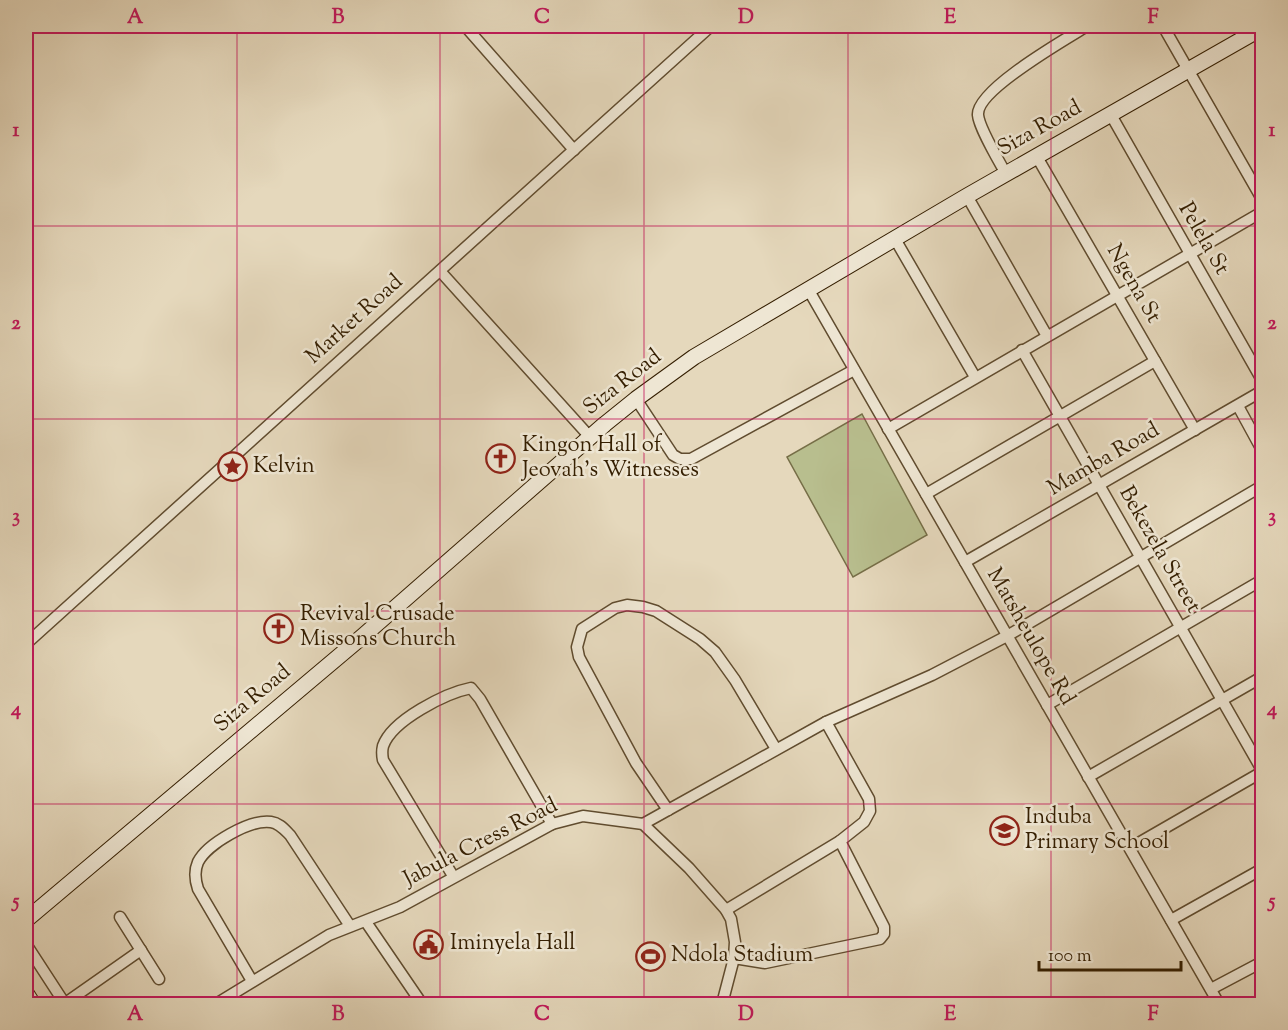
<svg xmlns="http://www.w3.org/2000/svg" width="1288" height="1030" font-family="'Sorts Mill Goudy',serif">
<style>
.green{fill:#b8be8e;stroke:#766e47;stroke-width:1.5}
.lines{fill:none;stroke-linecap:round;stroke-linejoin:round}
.street-casing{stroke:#604c2f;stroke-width:13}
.secondary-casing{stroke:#341e00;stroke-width:17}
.street{stroke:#eee6d3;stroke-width:10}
.secondary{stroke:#eee6d3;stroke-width:15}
.grid{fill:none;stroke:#c2185b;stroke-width:1.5;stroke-opacity:0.55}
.labels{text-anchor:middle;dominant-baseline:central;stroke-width:5;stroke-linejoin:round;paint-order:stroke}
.street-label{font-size:22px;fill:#341e00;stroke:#eee6d3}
.poi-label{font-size:22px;fill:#341e00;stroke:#eee6d3;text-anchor:start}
.neatline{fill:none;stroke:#c2185b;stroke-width:2}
.grid-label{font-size:20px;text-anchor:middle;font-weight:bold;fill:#c2185b}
</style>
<rect width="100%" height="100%" fill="#e5d8bc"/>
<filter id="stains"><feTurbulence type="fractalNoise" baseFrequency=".00333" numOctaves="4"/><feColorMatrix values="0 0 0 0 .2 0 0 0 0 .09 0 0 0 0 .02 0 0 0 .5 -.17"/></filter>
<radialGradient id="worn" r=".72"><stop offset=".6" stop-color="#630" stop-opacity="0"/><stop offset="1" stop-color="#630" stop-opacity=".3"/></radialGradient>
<!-- green -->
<path class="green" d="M 862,414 L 927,535 L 853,577 L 787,457 Z"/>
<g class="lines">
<defs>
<g id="street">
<path d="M 465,26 L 574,150"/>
<path d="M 1163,26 L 1262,199"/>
<path d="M 1111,115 L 1262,380"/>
<path d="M 1037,157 L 1195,430"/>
<path d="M 1006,174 C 999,161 979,128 978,115 C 976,90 1066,39 1087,26"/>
<path d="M 967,196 L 1047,336"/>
<path d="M 895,239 L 975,377"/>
<path d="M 440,271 L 590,437"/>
<path d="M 808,289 L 1219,1004"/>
<path d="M 1022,350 L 1262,770"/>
<path d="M 636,399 L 673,455 L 680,459 L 691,459 L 854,370"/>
<path d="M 1238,406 L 1262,450"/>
<path d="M 888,429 L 1262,212"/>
<path d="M 926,494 L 1155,361"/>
<path d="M 965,562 L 1262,391"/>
<path d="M 26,644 L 711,26"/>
<path d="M 1047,705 L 1262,580"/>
<path d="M 1088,777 L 1262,677"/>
<path d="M 668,810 L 636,763 L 579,657 L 577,647 L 582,629 L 615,608 L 627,605 L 643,607 L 656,611 L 700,639 L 715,652 L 735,680 L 776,749"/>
<path d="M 643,824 L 826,722 L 932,675 L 1007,636 L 1262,486"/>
<path d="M 1130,848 L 1262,772"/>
<path d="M 453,876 L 383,760 C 382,755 382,750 383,746 C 392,720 446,693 471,688 L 480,699 L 552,824"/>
<path d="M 726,910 L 840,841 L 864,822 L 870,811 L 869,799 L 826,722"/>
<path d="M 120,917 L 159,979"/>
<path d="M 1171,920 L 1262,869"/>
<path d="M 366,922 L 422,1004"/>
<path d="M 26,944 L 65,1004"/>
<path d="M 734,958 L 765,963 L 880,939 L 884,934 L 884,927 L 840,841"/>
<path d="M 252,981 L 198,889 C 195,880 194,871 198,862 C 207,844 250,819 271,822 C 279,823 284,829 290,835 L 350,926"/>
<path d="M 1211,989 L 1262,962"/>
<path d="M 64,1004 L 141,950"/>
<path d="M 216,1004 L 329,935 L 400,907 L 552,824 L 583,816 L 643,824 L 689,868 L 726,910 L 731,919 L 735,942 L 734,958 L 722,1004"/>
</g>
<g id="secondary">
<path d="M 26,920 L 363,636 L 605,424 L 636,399 L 694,357 L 967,196 L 1262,28"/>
<path d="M 26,993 L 33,1004"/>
</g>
</defs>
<!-- street casing -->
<use href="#street" class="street-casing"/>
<!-- secondary casing -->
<use href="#secondary" class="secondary-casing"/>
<!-- street -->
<use href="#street" class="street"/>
<!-- secondary -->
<use href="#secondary" class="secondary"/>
</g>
<!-- grid -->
<path class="grid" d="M 237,26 L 237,1004M 440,26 L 440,1004M 644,26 L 644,1004M 848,26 L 848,1004M 1051,26 L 1051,1004M 26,226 L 1262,226M 26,419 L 1262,419M 26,611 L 1262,611M 26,804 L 1262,804"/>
<!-- icons -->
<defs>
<symbol id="church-ring" viewBox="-11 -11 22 22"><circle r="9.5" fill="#eee6d3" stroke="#8f2418" stroke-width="1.5"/><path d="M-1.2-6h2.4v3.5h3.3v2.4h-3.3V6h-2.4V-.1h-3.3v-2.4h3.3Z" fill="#8f2418"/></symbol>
<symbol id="sight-ring" viewBox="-11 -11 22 22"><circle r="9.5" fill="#eee6d3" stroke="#8f2418" stroke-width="1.5"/><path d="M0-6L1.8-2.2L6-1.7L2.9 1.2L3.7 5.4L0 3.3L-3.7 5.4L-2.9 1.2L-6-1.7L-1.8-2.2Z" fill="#8f2418"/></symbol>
<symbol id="school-ring" viewBox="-11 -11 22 22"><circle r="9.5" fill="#eee6d3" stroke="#8f2418" stroke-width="1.5"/><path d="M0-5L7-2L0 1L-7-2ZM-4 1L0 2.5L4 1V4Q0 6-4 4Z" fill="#8f2418"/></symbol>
<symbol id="civic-ring" viewBox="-11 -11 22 22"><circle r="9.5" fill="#eee6d3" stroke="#8f2418" stroke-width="1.5"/><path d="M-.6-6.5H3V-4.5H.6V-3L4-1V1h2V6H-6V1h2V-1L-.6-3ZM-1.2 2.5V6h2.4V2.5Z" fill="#8f2418"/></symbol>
<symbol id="stadium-ring" viewBox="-11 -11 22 22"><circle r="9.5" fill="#eee6d3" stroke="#8f2418" stroke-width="1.5"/><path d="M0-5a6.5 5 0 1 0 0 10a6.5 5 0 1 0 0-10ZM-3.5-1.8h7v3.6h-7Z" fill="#8f2418"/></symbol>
</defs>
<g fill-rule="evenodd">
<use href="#church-ring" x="484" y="442" width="33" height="33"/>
<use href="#sight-ring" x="216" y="450" width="33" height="33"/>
<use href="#church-ring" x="262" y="612" width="33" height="33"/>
<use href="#school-ring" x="988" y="814" width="33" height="33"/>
<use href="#civic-ring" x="412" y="928" width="33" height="33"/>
<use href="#stadium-ring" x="634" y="940" width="33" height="33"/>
</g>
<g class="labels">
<!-- street labels -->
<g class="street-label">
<text transform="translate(1040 129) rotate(-29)">Siza Road</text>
<text transform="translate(1203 239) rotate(60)">Pelela St</text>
<text transform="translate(1133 284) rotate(60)">Ngena St</text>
<text transform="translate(355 320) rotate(-42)">Market Road</text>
<text transform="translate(623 383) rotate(-38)">Siza Road</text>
<text transform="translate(1104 460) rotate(-30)">Mamba Road</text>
<text transform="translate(1159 550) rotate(60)">Bekezela Street</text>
<text transform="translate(1030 637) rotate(60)">Matsheulope Rd</text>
<text transform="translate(253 699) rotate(-40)">Siza Road</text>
<text transform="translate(481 843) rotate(-27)">Jabula Cress Road</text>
</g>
<!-- poi labels -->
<g class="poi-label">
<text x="522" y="446">Kingon Hall of<tspan x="522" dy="25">Jeovah's Witnesses</tspan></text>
<text x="253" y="467">Kelvin</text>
<text x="300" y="615">Revival Crusade<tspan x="300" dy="25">Missons Church</tspan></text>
<text x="1025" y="818">Induba<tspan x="1025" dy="25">Primary School</tspan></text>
<text x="450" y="944">Iminyela Hall</text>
<text x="671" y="956">Ndola Stadium</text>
</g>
</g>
<!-- margin -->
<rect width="1288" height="1030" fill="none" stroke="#e5d8bc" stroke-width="66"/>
<!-- scale -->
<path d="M1039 961v9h142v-9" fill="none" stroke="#341e00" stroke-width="3"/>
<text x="1048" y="961" font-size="18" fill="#341e00" stroke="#eee6d3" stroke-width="4.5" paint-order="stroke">100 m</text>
<rect x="33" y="33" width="1222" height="964" class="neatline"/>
<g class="grid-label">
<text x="135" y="23">A</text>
<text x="338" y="23">B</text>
<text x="542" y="23">C</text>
<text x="746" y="23">D</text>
<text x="950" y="23">E</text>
<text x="1153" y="23">F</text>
<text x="16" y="136">1</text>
<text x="1272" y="136">1</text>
<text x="16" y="329">2</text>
<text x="1272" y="329">2</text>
<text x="16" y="522">3</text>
<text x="1272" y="522">3</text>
<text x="16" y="715">4</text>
<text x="1272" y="715">4</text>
<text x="16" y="907">5</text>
<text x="1272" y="907">5</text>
<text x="135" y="1020">A</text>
<text x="338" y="1020">B</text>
<text x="542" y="1020">C</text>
<text x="746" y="1020">D</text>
<text x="950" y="1020">E</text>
<text x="1153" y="1020">F</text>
</g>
<rect width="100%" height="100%" filter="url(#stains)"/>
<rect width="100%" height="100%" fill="url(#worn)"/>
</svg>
